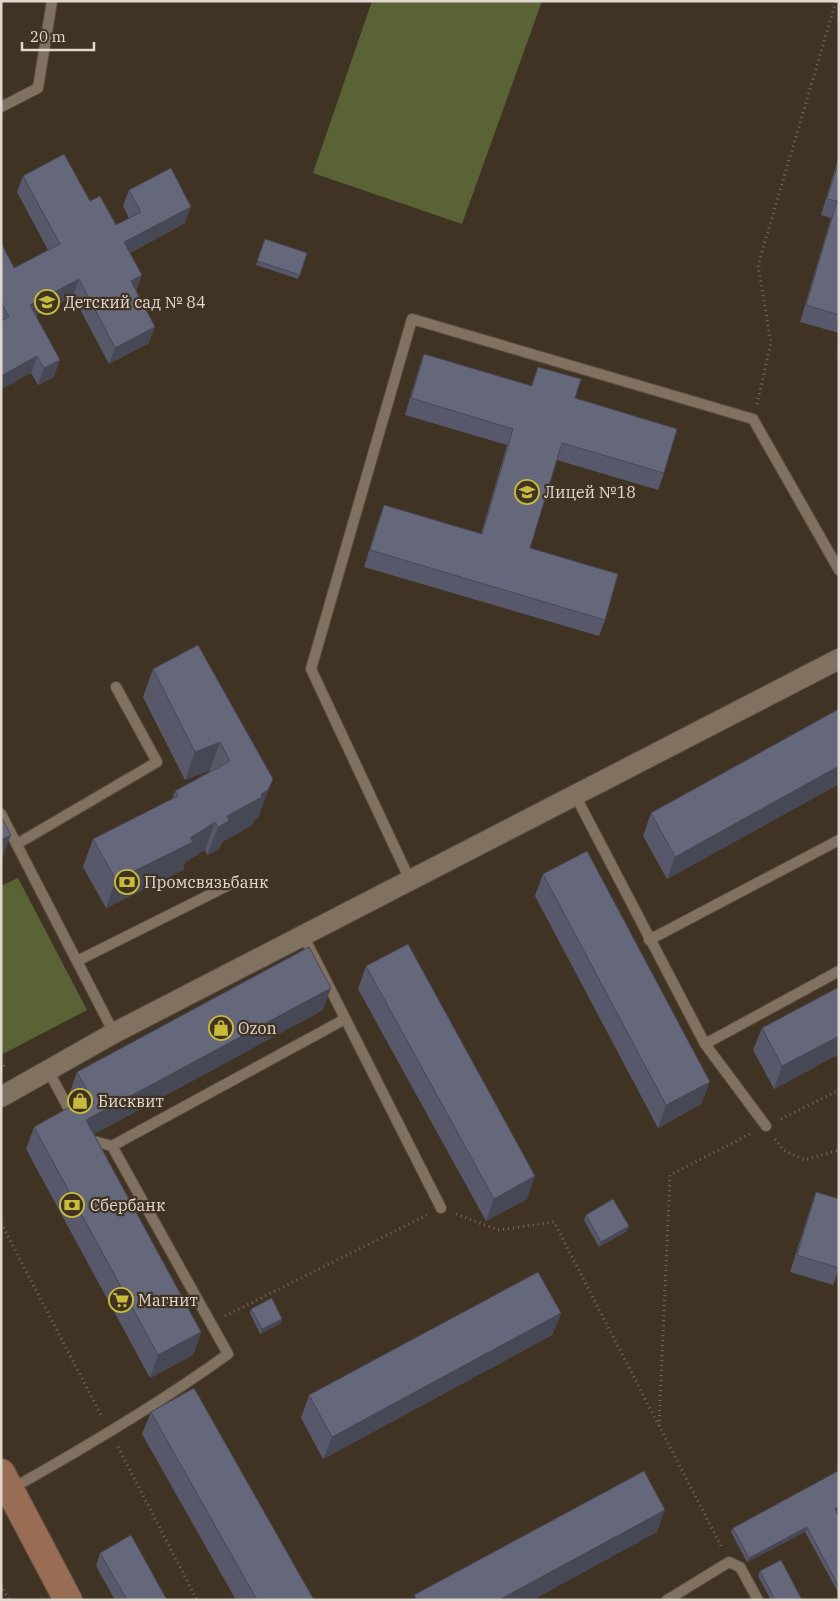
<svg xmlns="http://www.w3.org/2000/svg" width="840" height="1601" font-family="'IBM Plex Serif',serif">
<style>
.green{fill:#5a6335}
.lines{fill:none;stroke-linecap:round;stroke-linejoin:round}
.service-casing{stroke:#5b4f43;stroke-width:12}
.minor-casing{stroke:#5b4f43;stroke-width:22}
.secondary-casing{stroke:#5b4f43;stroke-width:30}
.path{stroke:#776b5e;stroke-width:3;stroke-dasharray:1 4;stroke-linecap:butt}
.service{stroke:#817161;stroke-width:10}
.minor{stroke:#817161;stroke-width:20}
.secondary{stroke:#986d54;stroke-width:28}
.wall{fill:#57596a}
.shaded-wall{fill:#474856}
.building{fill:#65677b;stroke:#474856}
.labels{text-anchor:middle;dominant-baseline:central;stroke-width:4.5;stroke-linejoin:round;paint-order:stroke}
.poi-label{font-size:16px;fill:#e1d8cf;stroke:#413324;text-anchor:start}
</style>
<rect width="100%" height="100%" fill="#413324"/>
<!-- green -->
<g class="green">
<path d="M 372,1 L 542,1 L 462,224 L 313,173 Z"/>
<path d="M 18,878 L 87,1010 L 1,1055 L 1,886 Z"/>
</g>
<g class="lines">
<defs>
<g id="service">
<path d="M 1,107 L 38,88 L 52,1"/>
<path d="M 575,795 L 705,1044 L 839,971"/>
<path d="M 1,814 L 114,1033"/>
<path d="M 17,844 L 157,762 L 116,687"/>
<path d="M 410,880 L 311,669 L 412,319 L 753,419 L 839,570"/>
<path d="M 303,935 L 441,1208"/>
<path d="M 649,940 L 839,840"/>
<path d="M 77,961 L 233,883"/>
<path d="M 705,1044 L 766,1126"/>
<path d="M 48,1070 L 74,1119"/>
<path d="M 86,1139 L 112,1146"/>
<path d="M 11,1489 C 86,1447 159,1404 228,1354 L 112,1146 L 345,1019"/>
<path d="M 667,1600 L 729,1562 L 740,1567 L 758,1600"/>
</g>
<path id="minor" d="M 1,1097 L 114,1033 L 839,659"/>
<path id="secondary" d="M 1,1473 L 68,1600"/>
</defs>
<!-- service casing -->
<use href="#service" class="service-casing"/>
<!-- minor casing -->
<use href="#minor" class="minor-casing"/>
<!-- secondary casing -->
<use href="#secondary" class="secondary-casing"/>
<!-- path -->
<g class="path">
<path d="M 757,404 L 771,343 L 758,265 L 836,1"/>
<path d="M 1,1061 L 6,1069"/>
<path d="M 781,1119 L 839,1090"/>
<path d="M 775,1139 L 783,1150 L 805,1160 L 839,1150"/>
<path d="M 456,1214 L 498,1230 L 554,1222 L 722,1548"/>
<path d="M 1,1223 L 102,1417"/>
<path d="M 225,1316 L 427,1215"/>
<path d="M 659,1426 L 670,1175 L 750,1134"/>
<path d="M 118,1447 L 197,1600"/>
<path d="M 1,1585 L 9,1600"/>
</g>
<!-- service -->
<use href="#service" class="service"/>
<!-- minor -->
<use href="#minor" class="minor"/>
<!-- secondary -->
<use href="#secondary" class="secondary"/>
</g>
<!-- wall -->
<g class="wall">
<path d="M 839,156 L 839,333 L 800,322 L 831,218 L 821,215 Z"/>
<path d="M 23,176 L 90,201 L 116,225 L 129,218 L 123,206 L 129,190 L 185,223 L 130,253 L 136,291 L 149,343 L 109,364 L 73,296 L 36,315 L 54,377 L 38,385 L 31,373 L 1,389 L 1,243 L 14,268 L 48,250 L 17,192 Z"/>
<path d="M 265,239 L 307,253 L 298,279 L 256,265 Z"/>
<path d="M 839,346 L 839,355 L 837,354 Z"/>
<path d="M 424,354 L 531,386 L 538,367 L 664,473 L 658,490 L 557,460 L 530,548 L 605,620 L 599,636 L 364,567 L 378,522 L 384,505 L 481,534 L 507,445 L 405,415 L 418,371 Z"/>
<path d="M 198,645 L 258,818 L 254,820 L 252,825 L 222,842 L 219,849 L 207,855 L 205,850 L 185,862 L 183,870 L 106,908 L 83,867 L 93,839 L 172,799 L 175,791 L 210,772 L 210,770 L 185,780 L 143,697 L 153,669 Z"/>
<path d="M 839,709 L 839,784 L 667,879 L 643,836 L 651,813 Z"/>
<path d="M 543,874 L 701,1104 L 658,1128 L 535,896 Z"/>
<path d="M 366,966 L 527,1199 L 486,1221 L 358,989 Z"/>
<path d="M 839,987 L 839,1054 L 774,1089 L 753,1050 L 762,1028 Z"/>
<path d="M 323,1010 L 94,1134 L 201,1332 L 193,1355 L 150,1378 L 26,1149 L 34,1127 L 74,1105 L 69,1095 L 77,1072 Z"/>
<path d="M 816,1192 L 839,1199 L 839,1269 L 833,1285 L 790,1272 L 810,1209 Z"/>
<path d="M 586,1215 L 629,1226 L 627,1231 L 599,1247 L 584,1220 Z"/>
<path d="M 251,1309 L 282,1319 L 281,1323 L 260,1334 L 250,1313 Z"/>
<path d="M 561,1313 L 552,1335 L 323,1459 L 301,1418 L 309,1395 Z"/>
<path d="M 151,1412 L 314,1600 L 236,1600 L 142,1434 Z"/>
<path d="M 836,1512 L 839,1517 L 839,1594 L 805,1532 L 747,1562 L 731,1532 L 733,1528 Z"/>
<path d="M 100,1553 L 167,1600 L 115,1600 L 96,1566 Z"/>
<path d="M 760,1571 L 802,1600 L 771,1600 L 758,1576 Z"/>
</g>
<!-- shaded-wall -->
<g class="shaded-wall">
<path d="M 191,207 L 185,223 L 118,259 L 124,242 Z"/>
<path d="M 142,275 L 136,292 L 131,281 Z"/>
<path d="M 79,279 L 73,296 L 24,322 L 30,305 Z"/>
<path d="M 155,327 L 149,343 L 109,364 L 115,348 Z"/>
<path d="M 37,356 L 31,373 L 1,389 L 1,376 Z"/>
<path d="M 60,360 L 54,377 L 38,385 L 44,368 Z"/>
<path d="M 220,742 L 210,770 L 185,780 L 195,752 Z"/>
<path d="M 839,766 L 839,784 L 667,879 L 675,857 Z"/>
<path d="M 273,779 L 258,818 L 254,820 L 252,825 L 222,842 L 219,849 L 207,855 L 218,827 L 227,816 Z"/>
<path d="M 215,822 L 205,850 L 185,862 L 183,870 L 106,908 L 116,880 L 190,838 Z"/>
<path d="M 11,835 L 1,861 L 1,840 Z"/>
<path d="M 331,988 L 323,1010 L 78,1143 L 86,1120 Z"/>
<path d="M 839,1036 L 839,1054 L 774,1089 L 782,1066 Z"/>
<path d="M 710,1082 L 701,1104 L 658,1128 L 666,1105 Z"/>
<path d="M 535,1176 L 527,1199 L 486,1221 L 494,1199 Z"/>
<path d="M 629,1226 L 627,1231 L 599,1247 L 601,1242 Z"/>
<path d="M 561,1313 L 552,1335 L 323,1459 L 332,1437 Z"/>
<path d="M 282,1319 L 281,1323 L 260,1334 L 262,1329 Z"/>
<path d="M 201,1332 L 193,1355 L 150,1378 L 158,1355 Z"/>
<path d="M 839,1507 L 839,1511 L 833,1514 L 835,1509 Z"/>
<path d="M 665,1510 L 657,1532 L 533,1600 L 499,1600 Z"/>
<path d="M 807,1527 L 805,1532 L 747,1562 L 749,1558 Z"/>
</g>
<!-- building -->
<g class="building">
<path d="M 64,154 L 90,201 L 100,196 L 116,225 L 141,212 L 129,190 L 171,168 L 191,207 L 124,242 L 142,275 L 131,281 L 155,327 L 115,348 L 79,279 L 30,305 L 60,360 L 44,368 L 37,356 L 1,376 L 1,321 L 9,317 L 1,302 L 1,243 L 14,268 L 60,244 L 23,176 Z"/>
<path d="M 839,160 L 839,315 L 806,305 L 837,201 L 827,199 Z"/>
<path d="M 265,239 L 307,253 L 300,275 L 257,261 Z"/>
<path d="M 424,354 L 532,386 L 538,367 L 581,379 L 575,398 L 677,429 L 664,473 L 562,443 L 530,548 L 618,574 L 605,620 L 370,550 L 384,505 L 482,534 L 513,429 L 411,398 Z"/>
<path d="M 198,645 L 273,779 L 268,790 L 261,794 L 262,797 L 227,816 L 229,821 L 218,827 L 215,822 L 190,838 L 193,842 L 116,880 L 93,839 L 178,796 L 175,791 L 230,761 L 220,742 L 195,752 L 153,669 Z"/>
<path d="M 839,709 L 839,766 L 675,857 L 651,813 Z"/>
<path d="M 1,817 L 11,835 L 1,840 Z"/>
<path d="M 587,851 L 710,1082 L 666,1105 L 543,874 Z"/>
<path d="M 408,944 L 535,1176 L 494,1199 L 366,966 Z"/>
<path d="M 309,947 L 331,988 L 86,1120 L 201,1332 L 158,1355 L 34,1127 L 75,1104 L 79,1111 L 94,1103 L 77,1072 Z"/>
<path d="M 839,987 L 839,1036 L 782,1066 L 762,1028 Z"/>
<path d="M 816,1192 L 839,1199 L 839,1268 L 797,1255 Z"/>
<path d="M 613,1199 L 629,1226 L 601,1242 L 586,1215 Z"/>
<path d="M 538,1272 L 561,1313 L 332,1437 L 309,1395 Z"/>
<path d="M 272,1298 L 282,1319 L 262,1329 L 251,1309 Z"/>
<path d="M 194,1388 L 314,1600 L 257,1600 L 151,1412 Z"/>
<path d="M 644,1471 L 665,1510 L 499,1600 L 417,1600 L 414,1595 Z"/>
<path d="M 838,1471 L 839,1473 L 839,1507 L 835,1509 L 839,1517 L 839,1587 L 807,1527 L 749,1558 L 733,1528 Z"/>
<path d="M 131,1535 L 167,1600 L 127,1600 L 100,1553 Z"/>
<path d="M 781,1560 L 802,1600 L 775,1600 L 760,1571 Z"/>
</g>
<!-- icons -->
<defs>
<symbol id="school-ring" viewBox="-11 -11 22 22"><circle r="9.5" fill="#413324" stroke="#c7bb3c" stroke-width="1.5"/><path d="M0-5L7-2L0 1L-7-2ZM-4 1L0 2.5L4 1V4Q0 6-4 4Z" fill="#c7bb3c"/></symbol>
<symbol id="bank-ring" viewBox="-11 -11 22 22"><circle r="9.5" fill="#413324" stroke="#c7bb3c" stroke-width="1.5"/><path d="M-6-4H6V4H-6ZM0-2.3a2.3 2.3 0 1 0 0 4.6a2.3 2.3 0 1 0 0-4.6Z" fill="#c7bb3c"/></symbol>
<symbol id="shop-ring" viewBox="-11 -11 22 22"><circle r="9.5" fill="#413324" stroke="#c7bb3c" stroke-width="1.5"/><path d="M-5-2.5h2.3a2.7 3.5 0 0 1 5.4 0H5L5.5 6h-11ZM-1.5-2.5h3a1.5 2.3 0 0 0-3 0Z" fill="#c7bb3c"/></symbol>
<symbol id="supermarket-ring" viewBox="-11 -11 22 22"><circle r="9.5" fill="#413324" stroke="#c7bb3c" stroke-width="1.5"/><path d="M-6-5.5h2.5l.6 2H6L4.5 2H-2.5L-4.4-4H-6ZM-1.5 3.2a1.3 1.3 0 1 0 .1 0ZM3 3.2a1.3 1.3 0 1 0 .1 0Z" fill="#c7bb3c"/></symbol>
</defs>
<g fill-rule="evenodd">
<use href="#school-ring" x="33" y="288" width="28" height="28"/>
<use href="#school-ring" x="513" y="478" width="28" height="28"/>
<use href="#bank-ring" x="113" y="868" width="28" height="28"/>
<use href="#shop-ring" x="207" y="1014" width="28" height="28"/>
<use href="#shop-ring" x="66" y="1087" width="28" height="28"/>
<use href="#bank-ring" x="58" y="1191" width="28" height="28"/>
<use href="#supermarket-ring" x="107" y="1286" width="28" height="28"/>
</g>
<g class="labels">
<!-- poi labels -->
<g class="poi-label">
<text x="64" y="302">Детский сад № 84</text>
<text x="544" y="492">Лицей №18</text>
<text x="144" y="882">Промсвязьбанк</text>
<text x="238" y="1028">Ozon</text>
<text x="98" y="1101">Бисквит</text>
<text x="90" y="1205">Сбербанк</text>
<text x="138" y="1300">Магнит</text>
</g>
</g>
<!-- border -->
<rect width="840" height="1601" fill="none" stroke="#e1d8cf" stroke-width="5"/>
<!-- scale -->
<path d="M22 42v8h72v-8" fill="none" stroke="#e1d8cf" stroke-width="2.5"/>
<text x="30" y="42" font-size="15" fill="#e1d8cf" stroke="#413324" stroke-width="4" paint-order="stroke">20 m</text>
</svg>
